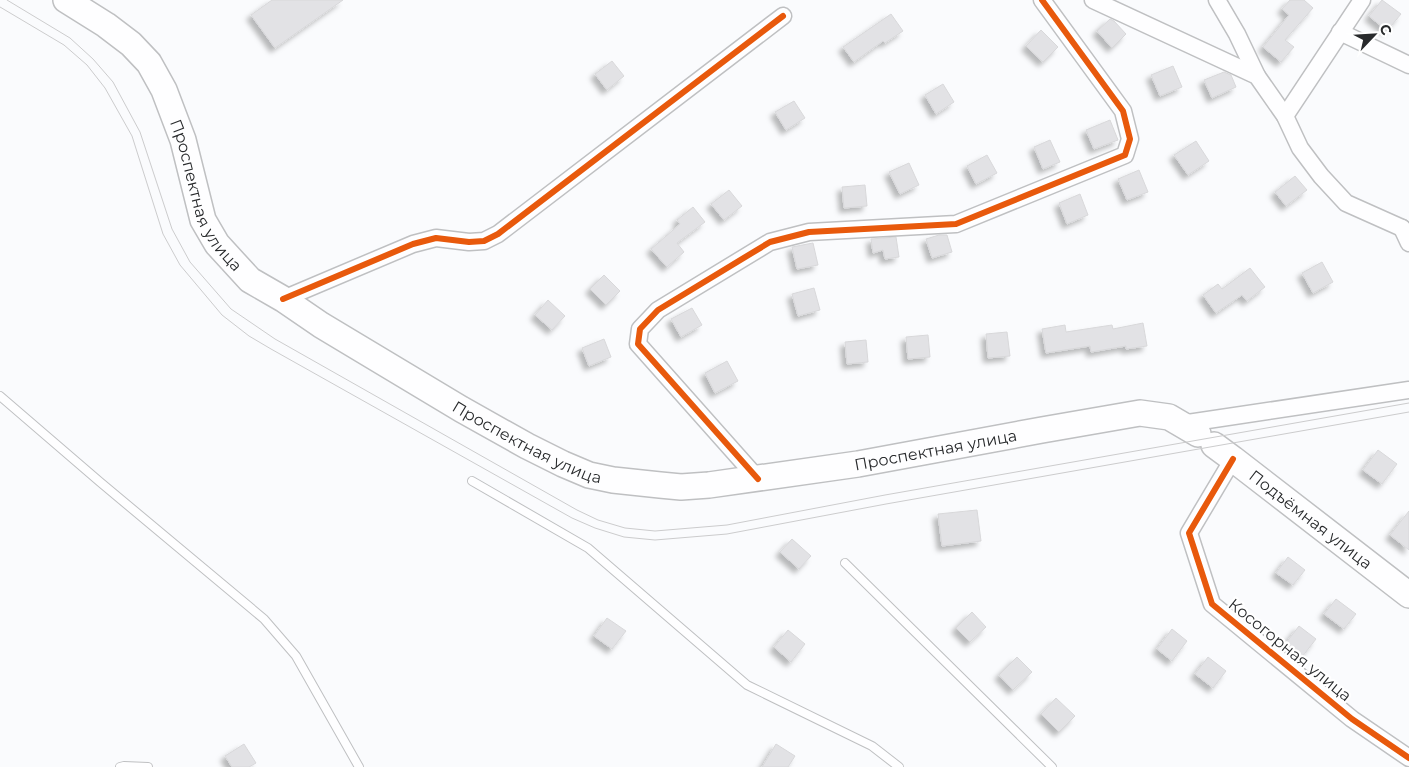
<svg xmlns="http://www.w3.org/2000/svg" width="1409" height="767" font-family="Montserrat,sans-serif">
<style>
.building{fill:#e2e2e5;stroke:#d8d8da;filter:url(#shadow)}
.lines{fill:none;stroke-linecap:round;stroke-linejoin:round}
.lane-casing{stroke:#bfc0c2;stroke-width:10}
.street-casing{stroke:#bfc0c2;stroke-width:19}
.primary-casing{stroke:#bfc0c2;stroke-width:28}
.lane{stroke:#fefeff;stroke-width:8}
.street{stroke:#fefeff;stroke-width:16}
.primary{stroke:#fefeff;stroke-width:25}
.tram{stroke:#cccccd;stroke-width:1}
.cycleway-casing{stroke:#fff;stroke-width:9}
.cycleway{stroke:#e8590c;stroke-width:6}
.labels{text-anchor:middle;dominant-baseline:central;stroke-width:4.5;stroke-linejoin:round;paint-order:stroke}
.street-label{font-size:16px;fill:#282a2c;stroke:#fff}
</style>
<defs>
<filter id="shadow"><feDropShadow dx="-4.5" dy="4.5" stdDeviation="2.5" flood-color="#0004"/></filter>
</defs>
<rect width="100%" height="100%" fill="#fafbfd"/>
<!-- building -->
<g class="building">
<path d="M 272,0 L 343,0 L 275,48 L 251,15 Z"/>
<path d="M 1290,0 L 1304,0 L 1313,8 L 1285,40 L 1294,47 L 1281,62 L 1263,47 L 1289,15 L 1282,9 Z"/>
<path d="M 1382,0 L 1401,14 L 1387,31 L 1369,16 Z"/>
<path d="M 891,14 L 903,31 L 885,43 L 883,41 L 854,62 L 843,47 Z"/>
<path d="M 1110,19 L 1114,21 L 1126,34 L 1112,48 L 1097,31 Z"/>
<path d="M 1041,30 L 1058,47 L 1043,62 L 1026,46 Z"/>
<path d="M 612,61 L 624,76 L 607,90 L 595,74 Z"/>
<path d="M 1173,66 L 1182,87 L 1160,96 L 1151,75 Z"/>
<path d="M 1224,72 L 1231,75 L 1236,87 L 1212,98 L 1204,80 Z"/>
<path d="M 943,84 L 954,102 L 936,114 L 925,95 Z"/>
<path d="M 794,101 L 805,118 L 786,130 L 775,112 Z"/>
<path d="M 1110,120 L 1118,140 L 1094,149 L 1086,130 Z"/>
<path d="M 1050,140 L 1060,162 L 1043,169 L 1034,147 Z"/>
<path d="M 1196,141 L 1209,161 L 1188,175 L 1174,155 Z"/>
<path d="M 987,155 L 997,173 L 976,184 L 967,166 Z"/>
<path d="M 909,163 L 919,185 L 900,194 L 889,172 Z"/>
<path d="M 1139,170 L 1148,192 L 1127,200 L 1118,179 Z"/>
<path d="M 1295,176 L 1307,190 L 1286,206 L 1275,192 Z"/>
<path d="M 865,185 L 867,206 L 844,208 L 842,187 Z"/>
<path d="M 729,190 L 742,206 L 724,220 L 711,204 Z"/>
<path d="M 1080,194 L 1088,215 L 1067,224 L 1059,203 Z"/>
<path d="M 693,207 L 705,222 L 677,243 L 684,252 L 667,267 L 651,249 L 680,224 L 677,220 Z"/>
<path d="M 939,235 L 947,235 L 952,252 L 932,258 L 926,239 Z"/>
<path d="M 896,237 L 899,257 L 885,259 L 883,250 L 873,253 L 871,239 Z"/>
<path d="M 813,243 L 818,265 L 797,269 L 792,247 Z"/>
<path d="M 1322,262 L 1333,282 L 1313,293 L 1302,273 Z"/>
<path d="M 1250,268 L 1265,287 L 1247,301 L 1242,295 L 1216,313 L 1203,295 L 1218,284 L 1222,289 Z"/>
<path d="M 604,275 L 620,291 L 606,305 L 590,289 Z"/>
<path d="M 814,288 L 820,310 L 798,316 L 792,294 Z"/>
<path d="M 548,300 L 565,316 L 552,330 L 535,315 Z"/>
<path d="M 692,308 L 702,325 L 681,337 L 671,319 Z"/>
<path d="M 1143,323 L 1147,346 L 1126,349 L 1126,346 L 1091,352 L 1090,346 L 1046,353 L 1042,329 L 1065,325 L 1066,332 L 1112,325 L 1113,329 Z"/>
<path d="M 1007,332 L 1010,356 L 988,358 L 986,334 Z"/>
<path d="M 928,335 L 930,357 L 908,359 L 906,337 Z"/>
<path d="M 604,339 L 611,357 L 589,366 L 582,348 Z"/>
<path d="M 866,340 L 868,362 L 847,364 L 845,342 Z"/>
<path d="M 727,361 L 738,381 L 715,393 L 705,373 Z"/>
<path d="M 1378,450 L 1397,464 L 1382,484 L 1363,470 Z"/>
<path d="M 977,510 L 981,541 L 942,546 L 938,514 Z"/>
<path d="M 1409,511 L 1409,550 L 1390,535 Z"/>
<path d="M 792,539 L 811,556 L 799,569 L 780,552 Z"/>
<path d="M 1288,557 L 1305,570 L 1293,585 L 1276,573 Z"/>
<path d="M 1336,599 L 1356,614 L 1344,629 L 1324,614 Z"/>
<path d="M 972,612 L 986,627 L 970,642 L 956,628 Z"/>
<path d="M 607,618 L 626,631 L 612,649 L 594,636 Z"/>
<path d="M 1299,626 L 1316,639 L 1302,657 L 1285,644 Z"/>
<path d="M 1172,629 L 1187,641 L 1172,661 L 1157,649 Z"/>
<path d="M 788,630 L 805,644 L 791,662 L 774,647 Z"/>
<path d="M 1017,657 L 1032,672 L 1013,690 L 999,675 Z"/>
<path d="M 1208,657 L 1226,671 L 1213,688 L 1195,674 Z"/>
<path d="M 1056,698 L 1075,716 L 1059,732 L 1041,714 Z"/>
<path d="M 244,744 L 256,763 L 249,767 L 232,767 L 225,756 Z"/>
<path d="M 776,744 L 795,756 L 788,767 L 762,767 Z"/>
</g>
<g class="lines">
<defs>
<g id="lane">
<path d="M 0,396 L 100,482 L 264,619 L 296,656 L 359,767"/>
<path d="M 472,481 L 588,548 L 747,685 L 872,746 L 899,767"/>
<path d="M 845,563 L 1052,767"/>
<path d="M 120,767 L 124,766 L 148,767"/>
</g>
<g id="street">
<path d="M 1093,0 L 1257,76 L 1285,116 L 1300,148 L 1321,176 L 1346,203 L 1402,228"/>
<path d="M 1217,0 L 1237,34 L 1257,76"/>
<path d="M 1340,32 L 1409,65"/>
<path d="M 1285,116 L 1362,0"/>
<path d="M 1402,228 L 1409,243"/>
<path d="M 283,299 L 413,244 L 436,238 L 469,242 L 484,241 L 498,234 L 783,16"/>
<path d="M 1181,424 L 1409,390"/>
<path d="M 1233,459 L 1189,533 L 1212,604 L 1352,719 L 1409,758"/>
<path d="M 758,479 L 638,344 L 640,329 L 658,310 L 770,242 L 809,232 L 956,224 L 1125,155 L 1130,139 L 1123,111 L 1042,0"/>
</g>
<g id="primary">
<path id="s1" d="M 66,0 L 106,25 L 131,44 L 149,63 L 164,90 L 183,140 L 203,220 L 217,244 L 250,280 L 283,299 L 321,325 L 461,409 L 527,446 L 563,464 L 589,475 L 613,480 L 660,485 L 681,487 L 709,485 L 858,464 L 1042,430 L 1140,413 L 1169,417 L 1198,434"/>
<path id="s2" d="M 1214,445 L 1233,459 L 1409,595"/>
</g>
</defs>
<!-- lane casing -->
<use href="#lane" class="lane-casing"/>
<!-- street casing -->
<use href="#street" class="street-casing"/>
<!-- primary casing -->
<use href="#primary" class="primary-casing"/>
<!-- lane -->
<use href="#lane" class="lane"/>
<!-- street -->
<use href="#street" class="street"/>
<!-- primary -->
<use href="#primary" class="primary"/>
<!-- tram -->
<g class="tram">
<path d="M 7,0 L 70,38 L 93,59 L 113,82 L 140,132 L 172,229 L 190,262 L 231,309 L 275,339 L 577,510 L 598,520 L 625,528 L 655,531 L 727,525 L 885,495 L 1409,403"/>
<path d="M 0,7 L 64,45 L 87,65 L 105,88 L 132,136 L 163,234 L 180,265 L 222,315 L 249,336 L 271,349 L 572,518 L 595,528 L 624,537 L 655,540 L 727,534 L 886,504 L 1409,412"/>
</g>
<defs>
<g id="cycleway">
<path d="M 283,299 L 413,244 L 436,238 L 469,242 L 484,241 L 498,234 L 783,16"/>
<path d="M 1233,459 L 1189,533 L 1212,604 L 1352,719 L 1409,758"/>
<path d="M 758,479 L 638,344 L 640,329 L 658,310 L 770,242 L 809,232 L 956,224 L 1125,155 L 1130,139 L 1123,111 L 1042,0"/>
</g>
</defs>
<!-- cycleway casing -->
<use href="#cycleway" class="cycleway-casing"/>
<!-- cycleway -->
<use href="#cycleway" class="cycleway"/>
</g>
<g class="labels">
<!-- street labels -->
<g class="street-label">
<text stroke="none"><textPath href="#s1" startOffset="250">Проспектная улица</textPath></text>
<text stroke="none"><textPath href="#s1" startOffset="670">Проспектная улица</textPath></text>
<text stroke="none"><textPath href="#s1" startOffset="1090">Проспектная улица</textPath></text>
<text stroke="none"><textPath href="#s2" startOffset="122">Подъёмная улица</textPath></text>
<text transform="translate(1290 650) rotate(39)">Косогорная улица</text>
</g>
</g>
<!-- north arrow -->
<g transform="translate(1374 35) rotate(65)" stroke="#ffffff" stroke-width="4" paint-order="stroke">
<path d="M0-4L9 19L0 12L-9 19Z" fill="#282a2c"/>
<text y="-8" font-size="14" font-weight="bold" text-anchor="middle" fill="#282a2c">С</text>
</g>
</svg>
